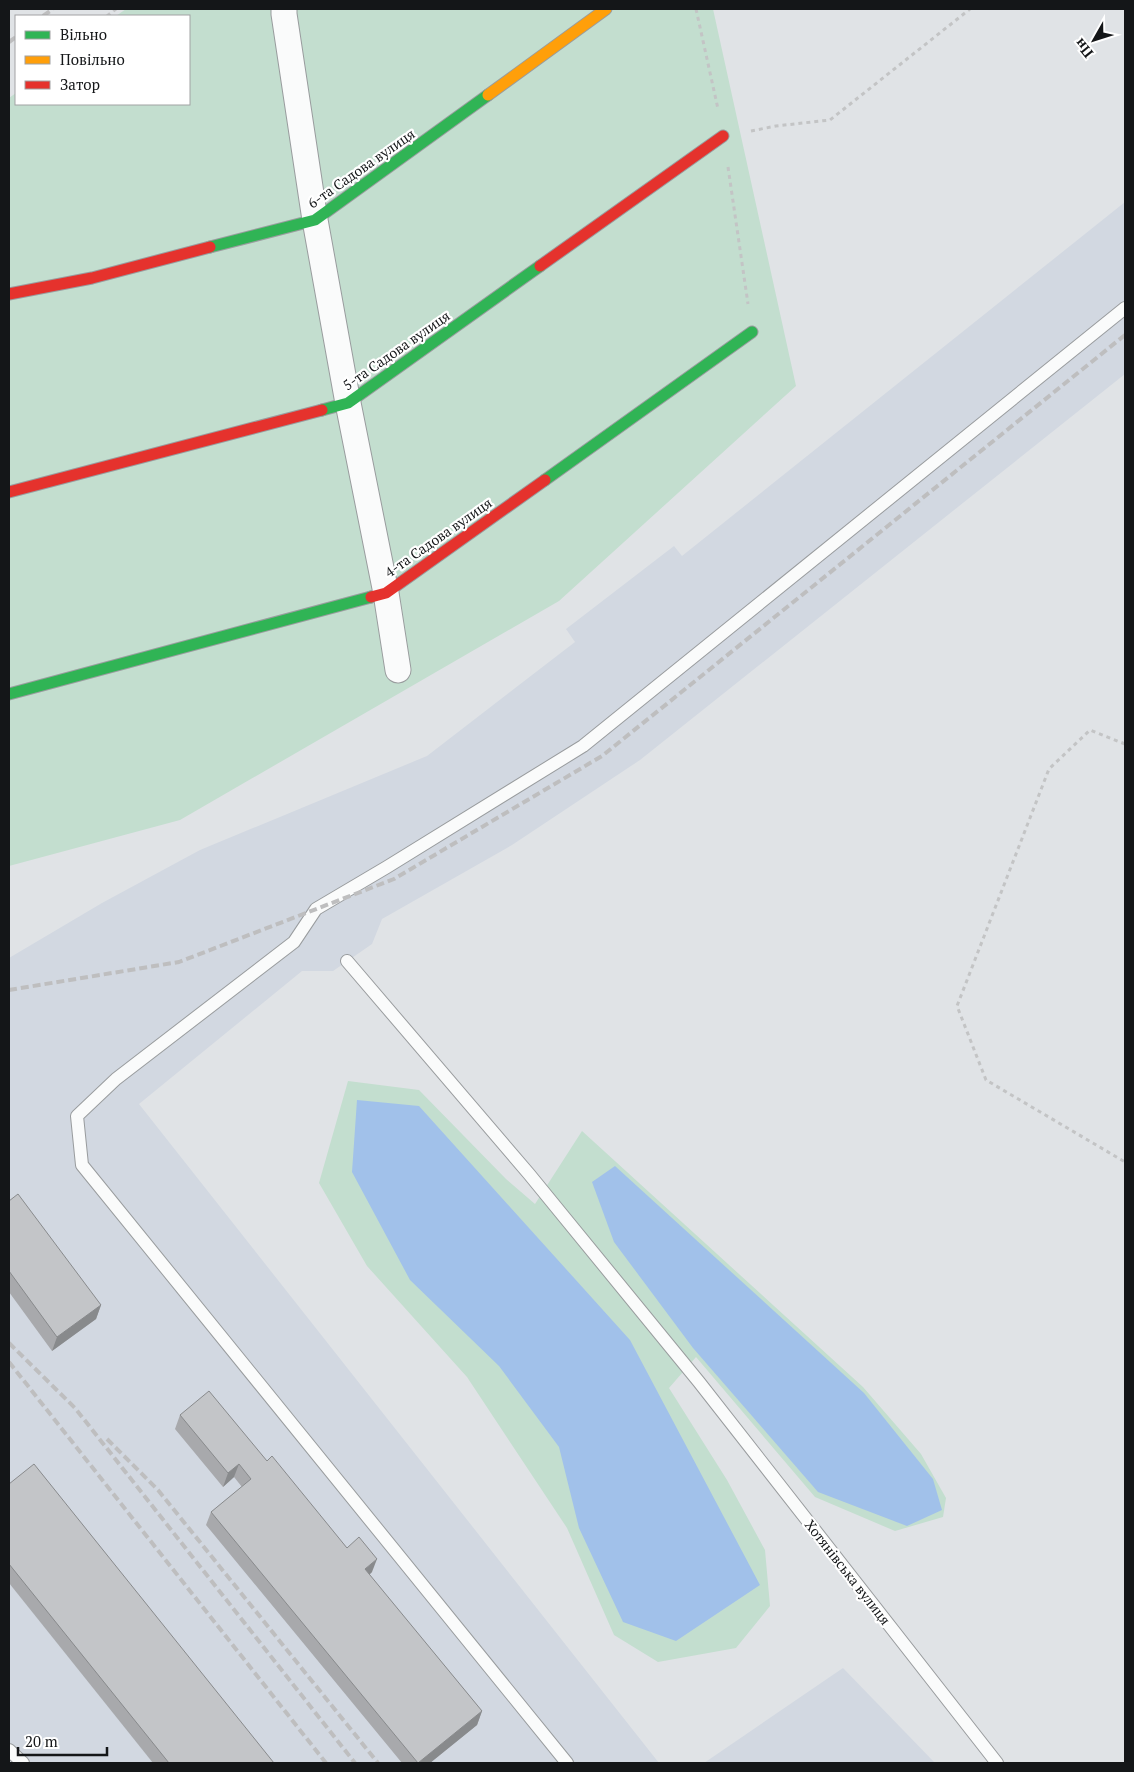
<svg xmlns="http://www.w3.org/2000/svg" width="1134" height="1772" font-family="'PT Serif',serif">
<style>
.built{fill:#d2d8e1}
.green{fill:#c3decf}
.water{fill:#a1c1ea}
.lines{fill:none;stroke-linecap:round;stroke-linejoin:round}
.lane-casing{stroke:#999c9e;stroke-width:14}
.street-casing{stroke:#999c9e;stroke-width:27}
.fast-casing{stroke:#999c9e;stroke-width:13}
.slow-casing{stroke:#999c9e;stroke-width:13}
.jam-casing{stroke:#999c9e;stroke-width:13}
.path{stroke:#c3c4c5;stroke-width:3;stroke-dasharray:4 4;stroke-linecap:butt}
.lane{stroke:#fafbfb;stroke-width:12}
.street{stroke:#fafbfb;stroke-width:25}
.fast{stroke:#30b455;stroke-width:11}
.slow{stroke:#ff9f0a;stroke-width:11}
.jam{stroke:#e5322d;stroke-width:11}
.rail{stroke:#bebebf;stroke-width:4;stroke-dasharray:8 4;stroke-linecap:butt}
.wall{fill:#a8a9ac}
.shaded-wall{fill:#888a8c}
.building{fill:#c3c5c8;stroke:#888a8c}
.labels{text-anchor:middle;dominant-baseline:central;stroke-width:4.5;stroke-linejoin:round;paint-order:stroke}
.street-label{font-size:14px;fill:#141618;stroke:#fff}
</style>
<rect width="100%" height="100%" fill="#e0e3e6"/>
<!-- built -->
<g class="built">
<path d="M 1125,202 L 1125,374 L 640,760 L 512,845 L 382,919 L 372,944 L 333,971 L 302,971 L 139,1104 L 659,1763 L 9,1763 L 9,958 L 102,903 L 200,850 L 427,756 L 575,642 L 566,629 L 674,546 L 682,556 Z"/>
<path d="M 843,1668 L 935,1763 L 704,1763 Z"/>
</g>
<!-- green -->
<g class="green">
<path d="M 126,9 L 713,9 L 796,386 L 559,601 L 180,820 L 9,866 L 9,98 L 16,93 L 16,104 L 189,104 L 189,16 L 116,16 Z"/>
<path d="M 348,1081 L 419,1090 L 506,1179 L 535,1204 L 582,1131 L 863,1387 L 921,1454 L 946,1498 L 943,1517 L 895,1531 L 815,1497 L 696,1357 L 669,1388 L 727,1480 L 765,1550 L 770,1606 L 736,1648 L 658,1662 L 614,1635 L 567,1528 L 467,1377 L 367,1266 L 319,1183 Z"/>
</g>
<!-- water -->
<g class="water">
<path d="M 357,1100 L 419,1106 L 630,1340 L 760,1585 L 676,1641 L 623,1622 L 579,1528 L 559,1447 L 499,1366 L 410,1280 L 352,1172 Z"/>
<path d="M 615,1166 L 864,1393 L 933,1479 L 942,1510 L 907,1526 L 818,1492 L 693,1348 L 614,1242 L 592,1182 Z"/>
</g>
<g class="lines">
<defs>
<g id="lane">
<path d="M 347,961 L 529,1174 L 699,1382 L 997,1763"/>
<path d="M 9,1750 L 23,1763"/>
<path d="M 567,1763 L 82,1165 L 77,1116 L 116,1079 L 294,942 L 316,909 L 387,867 L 583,746 L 1125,308"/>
</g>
<path id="street" d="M 284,9 L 284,14 L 315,220 L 348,403 L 386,593 L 398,670"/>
<g id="fast">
<path d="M 210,247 L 315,220 L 488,95"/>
<path d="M 322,410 L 348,403 L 540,266"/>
<path d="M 545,480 L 752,332"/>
<path d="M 9,694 L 371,597"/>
</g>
<path id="slow" d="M 488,95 L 606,9"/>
<g id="jam">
<path d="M 540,266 L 723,136"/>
<path d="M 9,294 L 92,278 L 210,247"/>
<path d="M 9,492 L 322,410"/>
<path d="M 371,597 L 386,593 L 545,480"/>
</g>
</defs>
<!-- lane casing -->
<use href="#lane" class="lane-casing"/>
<!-- street casing -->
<use href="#street" class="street-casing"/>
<!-- fast casing -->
<use href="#fast" class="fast-casing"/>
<!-- slow casing -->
<use href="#slow" class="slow-casing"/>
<!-- jam casing -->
<use href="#jam" class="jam-casing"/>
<!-- path -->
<g class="path">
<path d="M 696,9 L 718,109"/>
<path d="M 107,16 L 116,9"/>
<path d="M 751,131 L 776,126 L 830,120 L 970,9"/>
<path d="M 728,167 L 748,304"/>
<path d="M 1125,744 L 1090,730 L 1049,769 L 957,1006 L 986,1080 L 1125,1162"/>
</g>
<!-- lane -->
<use href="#lane" class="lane"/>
<!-- street -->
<use href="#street" class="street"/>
<!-- fast -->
<use href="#fast" class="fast"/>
<!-- slow -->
<use href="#slow" class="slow"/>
<!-- jam -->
<use href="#jam" class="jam"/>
<!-- rail -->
<g class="rail">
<path d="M 43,16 L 53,9"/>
<path d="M 9,42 L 16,37"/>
<path d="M 9,990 L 179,962 L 394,879 L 602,756 L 1125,335"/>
<path d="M 9,1343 L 75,1408 L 355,1763"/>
<path d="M 9,1362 L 326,1763"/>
<path d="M 107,1439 L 158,1490 L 378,1763"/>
</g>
</g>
<!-- wall -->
<g class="wall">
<path d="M 9,1201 L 101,1305 L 96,1319 L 52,1351 L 9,1292 Z"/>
<path d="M 180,1415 L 267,1461 L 347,1548 L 372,1572 L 369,1575 L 482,1711 L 477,1725 L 430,1763 L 402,1763 L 206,1525 L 211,1512 L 242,1487 L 234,1477 L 223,1487 L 175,1429 Z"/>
<path d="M 9,1484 L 274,1763 L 153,1763 L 9,1583 Z"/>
</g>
<!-- shaded-wall -->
<g class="shaded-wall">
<path d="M 101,1305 L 96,1319 L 52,1351 L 57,1337 Z"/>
<path d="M 239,1464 L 234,1477 L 223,1487 L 228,1473 Z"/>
<path d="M 377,1559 L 372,1572 L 360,1583 L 365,1569 Z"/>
<path d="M 482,1711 L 477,1725 L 430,1763 L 418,1763 Z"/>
</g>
<!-- building -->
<g class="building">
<path d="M 18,1194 L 101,1305 L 57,1337 L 9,1271 L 9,1201 Z"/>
<path d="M 209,1391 L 267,1461 L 272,1456 L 347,1548 L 359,1537 L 377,1559 L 365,1569 L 482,1711 L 418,1763 L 211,1512 L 251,1479 L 239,1464 L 228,1473 L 180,1415 Z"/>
<path d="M 34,1464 L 274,1763 L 169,1763 L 9,1564 L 9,1484 Z"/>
</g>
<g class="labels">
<!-- street labels -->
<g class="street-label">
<text transform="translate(361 168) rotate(-35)">6-та Садова вулиця</text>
<text transform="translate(396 350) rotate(-35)">5-та Садова вулиця</text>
<text transform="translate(438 537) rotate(-35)">4-та Садова вулиця</text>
<text transform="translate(848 1572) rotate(52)">Хотянівська вулиця</text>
</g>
</g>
<!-- border -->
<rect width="1134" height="1772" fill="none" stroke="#141618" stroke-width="20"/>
<!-- legend -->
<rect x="15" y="15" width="175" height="90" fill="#ffffff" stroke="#a1a2a3"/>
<rect x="25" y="31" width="25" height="8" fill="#30b455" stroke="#a1a2a3"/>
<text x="60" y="40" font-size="15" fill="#141618">Вільно</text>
<rect x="25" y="56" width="25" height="8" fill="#ff9f0a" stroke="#a1a2a3"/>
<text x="60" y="65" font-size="15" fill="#141618">Повільно</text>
<rect x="25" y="81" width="25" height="8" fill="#e5322d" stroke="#a1a2a3"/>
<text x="60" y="90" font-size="15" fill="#141618">Затор</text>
<!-- north arrow -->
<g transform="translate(1094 40) rotate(231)" stroke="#ffffff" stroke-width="4" paint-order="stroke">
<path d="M0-4L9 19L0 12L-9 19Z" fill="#141618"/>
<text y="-8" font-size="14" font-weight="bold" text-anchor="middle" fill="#141618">Пн</text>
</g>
<!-- scale -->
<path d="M18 1747v8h89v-8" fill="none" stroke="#141618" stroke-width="2.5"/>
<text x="25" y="1747" font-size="15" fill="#141618" stroke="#ffffff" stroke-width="4" paint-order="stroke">20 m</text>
</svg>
